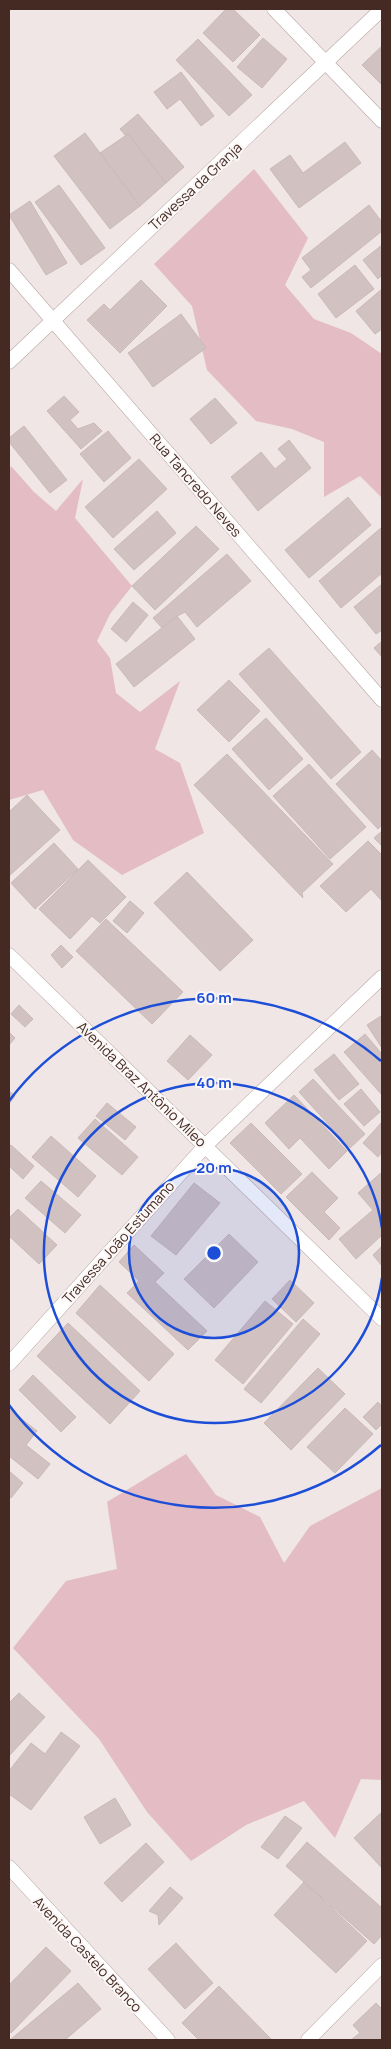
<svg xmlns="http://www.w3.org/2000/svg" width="391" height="2049" font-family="Manrope,sans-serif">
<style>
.green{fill:#e3bcc4}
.building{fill:#d1c2c1;stroke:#cab9b6}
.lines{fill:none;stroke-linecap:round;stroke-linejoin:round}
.minor-casing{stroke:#b6a6a3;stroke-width:15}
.minor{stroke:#fff;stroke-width:14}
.ring{fill:none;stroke:#1d4ed8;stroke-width:2.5}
.labels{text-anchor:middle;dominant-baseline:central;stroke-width:4;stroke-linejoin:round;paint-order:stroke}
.street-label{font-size:14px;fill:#442a22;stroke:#fbf7f6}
.centre{fill:#1d4ed8;stroke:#fbf7f6;stroke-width:2.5}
.ring-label{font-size:15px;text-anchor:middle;font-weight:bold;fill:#1d4ed8;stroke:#fbf7f6;stroke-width:4;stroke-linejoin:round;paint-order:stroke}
</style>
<rect width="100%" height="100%" fill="#f0e6e5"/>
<!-- green -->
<g class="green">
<path d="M 254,169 L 308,238 L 285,285 L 314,319 L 351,333 L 382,354 L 382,498 L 360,476 L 324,497 L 324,442 L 292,429 L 256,421 L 207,370 L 192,306 L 154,264 Z"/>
<path d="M 11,466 L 34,492 L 56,511 L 83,479 L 75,518 L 132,586 L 110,614 L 97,641 L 110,658 L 116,693 L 140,712 L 180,681 L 155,749 L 180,763 L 204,833 L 122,875 L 73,840 L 43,790 L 9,800 L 9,472 Z"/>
<path d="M 186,1454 L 216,1495 L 260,1517 L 284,1563 L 310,1526 L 382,1488 L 382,1780 L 361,1779 L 335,1838 L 304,1801 L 246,1825 L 191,1861 L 147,1812 L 99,1739 L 13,1648 L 66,1581 L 117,1569 L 107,1502 Z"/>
</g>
<!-- building -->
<g class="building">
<path d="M 226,9 L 233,9 L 260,35 L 233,62 L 203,33 Z"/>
<path d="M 263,38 L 287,59 L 262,88 L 237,67 Z"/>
<path d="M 198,39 L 252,95 L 229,116 L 176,60 Z"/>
<path d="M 382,46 L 382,85 L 362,65 Z"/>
<path d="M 181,72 L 214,116 L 201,126 L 180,99 L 167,109 L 154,92 Z"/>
<path d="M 138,114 L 184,167 L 166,183 L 120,129 Z"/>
<path d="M 85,133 L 140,206 L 110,229 L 54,156 Z"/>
<path d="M 128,134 L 166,183 L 140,206 L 100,153 Z"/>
<path d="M 345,142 L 361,163 L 299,208 L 270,169 L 290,155 L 303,173 Z"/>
<path d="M 59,185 L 105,248 L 81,265 L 35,202 Z"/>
<path d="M 30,201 L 67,263 L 46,275 L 9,215 Z"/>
<path d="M 369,205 L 382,222 L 382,231 L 311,288 L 302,277 L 311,270 L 302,258 Z"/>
<path d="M 382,245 L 382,275 L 378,279 L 363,260 Z"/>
<path d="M 355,265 L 374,289 L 336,318 L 318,294 Z"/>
<path d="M 141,280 L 167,306 L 120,353 L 87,320 L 104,304 L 110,310 Z"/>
<path d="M 382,289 L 382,329 L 375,334 L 356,311 Z"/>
<path d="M 181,314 L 206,348 L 153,387 L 128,353 Z"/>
<path d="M 64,396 L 79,412 L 70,420 L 78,429 L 94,423 L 102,431 L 81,449 L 47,411 Z"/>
<path d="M 215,398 L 237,423 L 211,444 L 190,419 Z"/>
<path d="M 24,426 L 67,480 L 50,493 L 9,442 L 9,438 Z"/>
<path d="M 108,431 L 131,458 L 104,482 L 80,454 Z"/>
<path d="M 289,440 L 311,468 L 258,511 L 231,477 L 261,452 L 275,469 L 287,459 L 278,449 Z"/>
<path d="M 139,459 L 167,489 L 113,538 L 85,507 Z"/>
<path d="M 348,497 L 371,525 L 309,578 L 285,550 Z"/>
<path d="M 157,511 L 176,533 L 134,570 L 114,549 Z"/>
<path d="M 196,526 L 219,549 L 155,610 L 132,586 Z"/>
<path d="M 382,527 L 382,573 L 341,608 L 319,581 Z"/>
<path d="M 227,554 L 251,581 L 197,627 L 185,612 L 177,616 L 164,630 L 153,618 Z"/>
<path d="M 382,584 L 382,630 L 376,634 L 354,607 Z"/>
<path d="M 133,602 L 148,615 L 126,642 L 111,629 Z"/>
<path d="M 177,616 L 195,639 L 134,687 L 116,664 Z"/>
<path d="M 382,641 L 382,657 L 374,648 Z"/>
<path d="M 269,648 L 361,752 L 331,779 L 239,674 Z"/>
<path d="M 229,680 L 260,711 L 229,742 L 197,710 Z"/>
<path d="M 266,718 L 303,759 L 269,790 L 232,749 Z"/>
<path d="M 372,750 L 382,761 L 382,825 L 378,829 L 336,784 Z"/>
<path d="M 227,754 L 333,864 L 302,893 L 303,898 L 194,785 Z"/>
<path d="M 309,764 L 366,827 L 330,859 L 273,796 Z"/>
<path d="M 27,795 L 60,830 L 9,876 L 9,812 Z"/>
<path d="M 382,831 L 382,846 L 374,838 Z"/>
<path d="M 368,841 L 382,855 L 382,901 L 371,889 L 346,912 L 320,886 Z"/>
<path d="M 54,843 L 78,869 L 35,909 L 11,883 Z"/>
<path d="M 88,860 L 126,897 L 100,923 L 92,916 L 70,939 L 39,909 Z"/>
<path d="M 187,872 L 253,940 L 220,971 L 154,903 Z"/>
<path d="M 130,901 L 144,913 L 127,933 L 113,921 Z"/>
<path d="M 106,919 L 183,992 L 152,1024 L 76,951 Z"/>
<path d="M 61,945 L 73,957 L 62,968 L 51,955 Z"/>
<path d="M 19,1005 L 33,1019 L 25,1027 L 11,1014 Z"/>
<path d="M 381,1016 L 382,1017 L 382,1048 L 367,1025 Z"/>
<path d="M 9,1032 L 15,1038 L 9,1045 Z"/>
<path d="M 365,1034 L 382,1054 L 382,1095 L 344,1052 Z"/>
<path d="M 190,1035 L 212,1055 L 188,1080 L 167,1061 Z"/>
<path d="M 334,1054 L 359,1084 L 339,1100 L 314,1070 Z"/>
<path d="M 313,1079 L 365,1134 L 350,1148 L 299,1092 Z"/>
<path d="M 361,1089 L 380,1112 L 364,1126 L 344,1104 Z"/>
<path d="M 9,1091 L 15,1096 L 9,1104 Z"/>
<path d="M 294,1095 L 347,1151 L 329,1169 L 300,1138 L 289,1149 L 265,1123 Z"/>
<path d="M 107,1103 L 136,1127 L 125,1140 L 96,1116 Z"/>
<path d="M 95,1119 L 138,1157 L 122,1175 L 78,1138 Z"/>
<path d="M 382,1122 L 382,1152 L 378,1157 L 363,1143 Z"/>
<path d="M 251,1123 L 302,1174 L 281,1194 L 230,1143 Z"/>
<path d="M 51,1136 L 96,1176 L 78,1197 L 32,1157 Z"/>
<path d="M 11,1145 L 34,1166 L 23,1179 L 9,1166 L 9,1148 Z"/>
<path d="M 312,1172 L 338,1198 L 324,1212 L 340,1228 L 329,1240 L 286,1197 Z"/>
<path d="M 382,1172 L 382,1235 L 356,1259 L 339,1239 L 373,1210 L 358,1193 Z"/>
<path d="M 41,1181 L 81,1215 L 65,1233 L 25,1198 Z"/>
<path d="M 194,1183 L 220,1203 L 176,1255 L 151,1236 Z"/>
<path d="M 18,1209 L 57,1245 L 39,1264 L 9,1236 L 9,1218 Z"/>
<path d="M 229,1234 L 258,1262 L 214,1308 L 184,1279 Z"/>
<path d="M 134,1245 L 164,1273 L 155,1282 L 207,1331 L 188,1350 L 127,1293 L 139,1281 L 119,1262 Z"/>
<path d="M 382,1246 L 382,1266 L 373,1255 Z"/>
<path d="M 290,1280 L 314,1303 L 296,1322 L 272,1299 Z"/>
<path d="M 100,1285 L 174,1354 L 149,1381 L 76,1313 Z"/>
<path d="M 265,1301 L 293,1324 L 243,1384 L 215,1360 Z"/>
<path d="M 303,1319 L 320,1334 L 261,1403 L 244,1389 Z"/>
<path d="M 68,1323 L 140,1391 L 110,1424 L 37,1356 Z"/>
<path d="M 318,1368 L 345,1394 L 291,1450 L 264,1423 Z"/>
<path d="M 33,1375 L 76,1417 L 61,1432 L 19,1390 Z"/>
<path d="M 378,1402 L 382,1406 L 382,1424 L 376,1430 L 363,1417 Z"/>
<path d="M 345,1408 L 373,1434 L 335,1473 L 307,1447 Z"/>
<path d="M 9,1409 L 37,1431 L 26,1445 L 50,1464 L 38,1479 L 9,1456 Z"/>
<path d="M 9,1471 L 23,1483 L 11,1498 L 9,1496 Z"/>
<path d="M 19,1693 L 45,1717 L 9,1756 L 9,1703 Z"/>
<path d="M 61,1732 L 80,1746 L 31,1810 L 9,1794 L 9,1771 L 31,1743 L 45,1754 Z"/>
<path d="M 115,1798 L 131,1825 L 100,1844 L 84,1817 Z"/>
<path d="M 382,1812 L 382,1868 L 354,1838 Z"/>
<path d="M 285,1816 L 302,1828 L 278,1859 L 261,1847 Z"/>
<path d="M 307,1842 L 382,1908 L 382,1935 L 374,1944 L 286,1866 Z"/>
<path d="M 146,1843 L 164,1862 L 122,1902 L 104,1883 Z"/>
<path d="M 304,1882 L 367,1941 L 336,1973 L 274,1915 Z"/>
<path d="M 170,1887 L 183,1898 L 159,1925 L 158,1915 L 149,1911 Z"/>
<path d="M 176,1943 L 213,1983 L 185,2009 L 148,1969 Z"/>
<path d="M 46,1947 L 71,1971 L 11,2033 L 9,2030 L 9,1985 Z"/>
<path d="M 78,1983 L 101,2009 L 65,2040 L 10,2040 Z"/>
<path d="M 219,1986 L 272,2040 L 199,2040 L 182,2023 Z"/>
<path d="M 376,2003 L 382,2009 L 382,2040 L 351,2040 L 360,2033 L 353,2025 Z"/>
</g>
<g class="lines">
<defs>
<g id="minor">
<path d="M 274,9 L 382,121"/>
<path d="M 9,270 L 382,700"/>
<path d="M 9,362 L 382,9"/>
<path d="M 9,955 L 382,1319"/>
<path d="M 9,1364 L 206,1145 L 382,977"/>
<path d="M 9,1867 L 168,2040"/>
<path d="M 308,2040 L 382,1965"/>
</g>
</defs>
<!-- minor casing -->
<use href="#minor" class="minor-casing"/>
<!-- minor -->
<use href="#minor" class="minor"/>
</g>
<!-- distance rings -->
<circle cx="214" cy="1253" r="85" fill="#1d4ed8" fill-opacity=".12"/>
<g class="ring">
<circle cx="214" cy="1253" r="85"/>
<path d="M382 1278A170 170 0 1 1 382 1228"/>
<path d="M381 1445A255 255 0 0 1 9 1405M9 1101A255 255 0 0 1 381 1061"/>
</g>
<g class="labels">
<!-- street labels -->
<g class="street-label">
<text transform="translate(195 186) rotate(-43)">Travessa da Granja</text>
<text transform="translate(196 485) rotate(49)">Rua Tancredo Neves</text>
<text transform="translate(142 1084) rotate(44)">Avenida Braz Antônio Mileo</text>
<text transform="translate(118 1242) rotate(-48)">Travessa João Estumano</text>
<text transform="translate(88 1954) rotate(47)">Avenida Castelo Branco</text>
</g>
</g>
<circle cx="214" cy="1253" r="8" class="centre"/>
<g class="ring-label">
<text x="214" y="1003">60 m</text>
<text x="214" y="1088">40 m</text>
<text x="214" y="1173">20 m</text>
</g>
<!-- border -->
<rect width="391" height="2049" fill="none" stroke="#442a22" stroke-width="20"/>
</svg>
